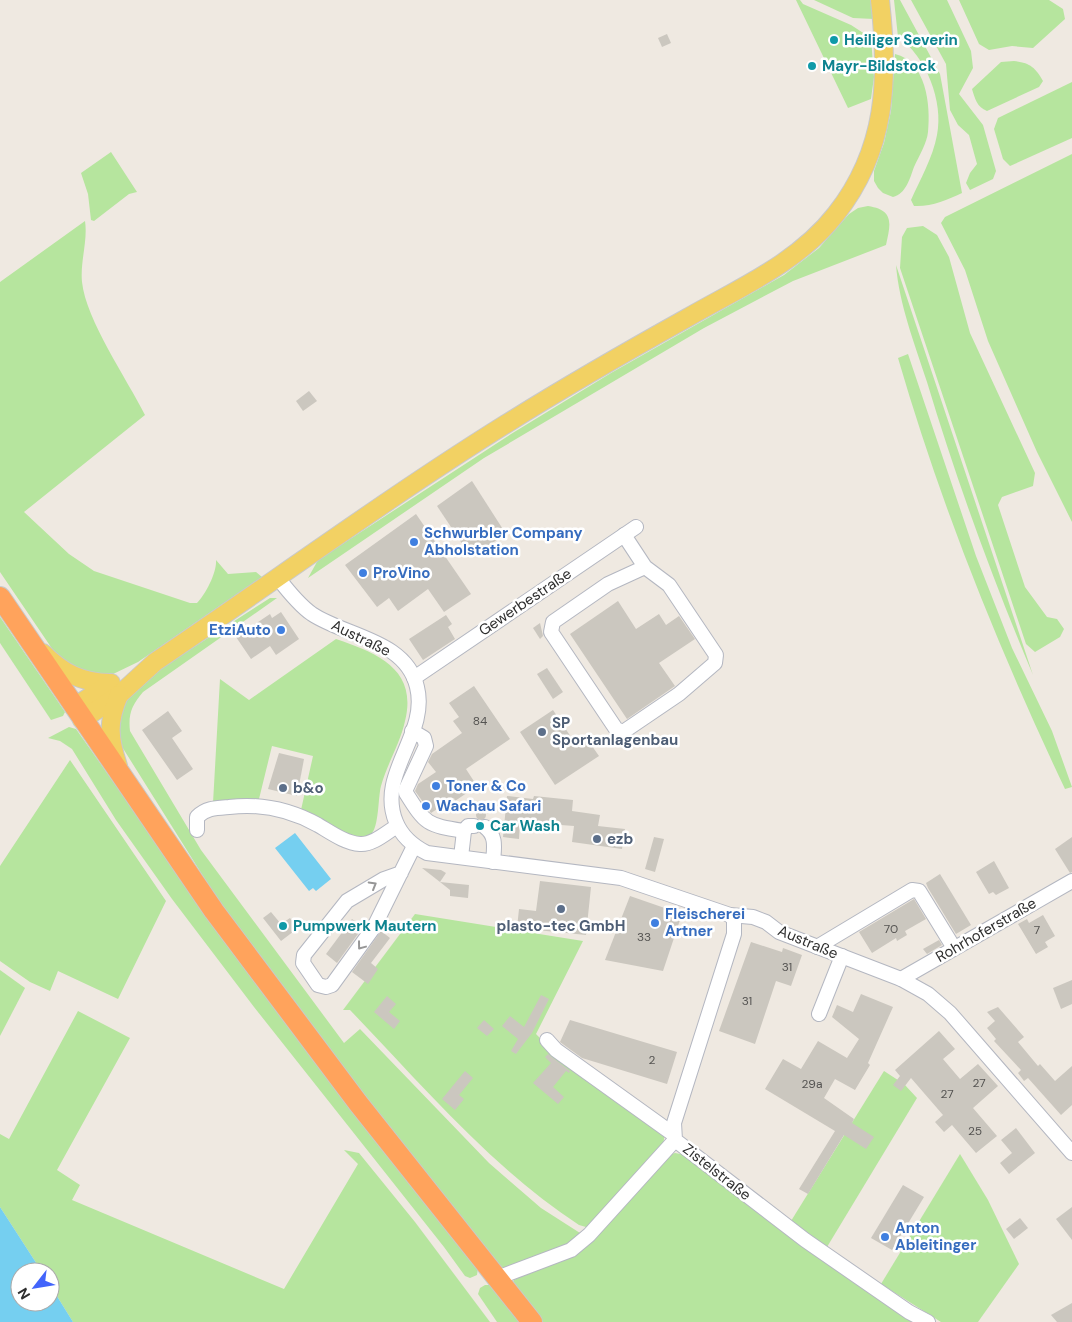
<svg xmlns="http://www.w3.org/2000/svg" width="1072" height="1322" font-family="'DM Sans',sans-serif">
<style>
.green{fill:#b6e59e}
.water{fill:#75cff0}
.building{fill:#cbc7bf}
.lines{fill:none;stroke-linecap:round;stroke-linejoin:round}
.minor-casing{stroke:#b4b7c1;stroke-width:16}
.major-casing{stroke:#c9c9c9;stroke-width:20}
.highway-casing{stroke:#c9c9c9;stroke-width:22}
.minor{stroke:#fff;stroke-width:14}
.major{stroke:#f2d163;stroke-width:18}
.highway{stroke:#ffa35c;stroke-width:20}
.oneway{stroke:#969696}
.culture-dot{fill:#0f9aa8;stroke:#fff;stroke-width:2}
.shop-dot{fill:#3f7fe0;stroke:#fff;stroke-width:2}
.service-dot{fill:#5c6f8a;stroke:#fff;stroke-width:2}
.labels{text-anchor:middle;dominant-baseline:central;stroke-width:5;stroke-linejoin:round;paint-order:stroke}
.number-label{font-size:12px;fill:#555452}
.culture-label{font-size:15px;font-weight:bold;fill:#0d838f;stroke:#fff;text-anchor:start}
.shop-label{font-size:15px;font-weight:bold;fill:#366cbe;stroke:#fff;text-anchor:start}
.street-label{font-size:15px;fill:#2e2e2e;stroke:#fff}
.service-label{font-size:15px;font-weight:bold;fill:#4e5e75;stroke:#fff;text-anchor:start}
</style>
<rect width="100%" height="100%" fill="#efe9e1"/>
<!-- green -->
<g class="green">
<path d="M 796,0 L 800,0 L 803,4 L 851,25 L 871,38 L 874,77 L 871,99 L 848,108 Z"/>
<path d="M 814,0 L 871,0 L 874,19 L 853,18 Z"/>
<path d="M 894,0 L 900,0 L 940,74 L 962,193 C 947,200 931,207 914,206 L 911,200 C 920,180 933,157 937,135 C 944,102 926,56 898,37 Z"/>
<path d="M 911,0 L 947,0 L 971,51 L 973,68 L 959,94 L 983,125 L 996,171 L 993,179 L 970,190 L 966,183 L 970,173 L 977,164 L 969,135 L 958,125 L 950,110 L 946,64 Z"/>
<path d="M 959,0 L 1049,0 L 1063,9 L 1065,19 L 1033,48 L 1012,46 L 989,50 L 979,44 Z"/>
<path d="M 895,54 C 926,61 931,105 928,132 C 927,143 919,156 914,167 C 910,178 906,194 893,197 L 883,193 L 878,188 L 874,181 L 874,171 L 884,143 L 891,111 Z"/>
<path d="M 1014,61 C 1030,63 1035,67 1043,81 L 1039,87 L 987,111 C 977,107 975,99 972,89 L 1001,62 Z"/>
<path d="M 1072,82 L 1072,138 L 1010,166 L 1003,159 L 994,129 L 998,118 Z"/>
<path d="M 111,152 L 137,192 L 129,194 L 94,221 L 91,220 L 88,194 L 81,173 Z"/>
<path d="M 1072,154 L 1072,522 L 1037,452 L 988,341 L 965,270 L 941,223 L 945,217 Z"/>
<path d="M 868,206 C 894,210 891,223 886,245 L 793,281 L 704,328 L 484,458 L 308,578 L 318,560 L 511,434 L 611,373 L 784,275 L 819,248 L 849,214 L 858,208 Z"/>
<path d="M 85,221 C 88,241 80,261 82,282 C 86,320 127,379 145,415 L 24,512 L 69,554 L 94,571 L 190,603 L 197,603 C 206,594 217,572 216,560 L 228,574 L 256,572 L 262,577 L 138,662 L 111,675 L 78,673 L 55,653 L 0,572 L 0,282 Z"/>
<path d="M 923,226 L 937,235 L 949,257 L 970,333 L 1035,473 L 1033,486 L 1002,497 L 998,505 L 1025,587 L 1047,617 L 1057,619 L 1064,629 L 1060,637 L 1035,652 L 1026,644 L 900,268 L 902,237 L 907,228 Z"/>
<path d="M 896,265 L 1033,675 C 993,580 957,482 927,382 C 915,345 899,304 896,265 Z"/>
<path d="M 908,354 L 976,556 L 1012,648 L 1052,731 L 1072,787 L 1065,789 C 999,650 941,506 898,358 Z"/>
<path d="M 270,598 L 277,598 L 143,692 C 132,705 128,714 130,731 L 201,850 L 344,1043 L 360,1029 L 489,1163 L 541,1208 L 580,1233 L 576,1241 L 503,1270 L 364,1098 L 220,903 L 119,742 L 116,715 L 122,704 L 160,669 Z"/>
<path d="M 0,617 L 65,712 L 63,716 L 51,720 L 0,643 Z"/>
<path d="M 336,639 C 377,653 418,669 405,721 C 400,744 387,764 381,786 C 378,797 379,828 371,834 C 356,845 316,818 301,810 L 313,756 L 272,746 L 259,799 L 213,803 L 220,679 L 249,700 Z"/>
<path d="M 69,727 L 76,729 L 207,915 L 478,1268 L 477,1275 L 470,1278 L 465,1276 L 444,1247 L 254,1007 L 172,899 L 116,820 L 72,749 L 60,741 L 48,738 Z"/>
<path d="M 70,760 L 166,901 L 118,999 L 58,971 L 50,991 L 30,982 L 0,961 L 0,866 Z"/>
<path d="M 415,914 L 583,941 L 536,1034 L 551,1049 L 665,1132 L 663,1146 L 592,1225 L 586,1227 L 579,1225 C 491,1167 423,1086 350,1010 L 343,1010 Z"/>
<path d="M 0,970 L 25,988 L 0,1036 Z"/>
<path d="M 78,1011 L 130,1038 L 57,1170 L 80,1185 L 72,1200 L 284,1289 L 358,1164 L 344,1150 L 359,1153 L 415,1222 L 490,1322 L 73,1322 L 50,1285 L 50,1272 L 42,1272 L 0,1207 L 0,1134 L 9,1139 Z"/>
<path d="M 884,1071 L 904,1084 L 917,1098 L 827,1247 L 791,1221 Z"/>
<path d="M 675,1153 L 686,1155 L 914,1322 L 542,1322 L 513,1287 L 514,1280 L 559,1259 L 666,1156 Z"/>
<path d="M 960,1154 L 988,1200 L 1019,1264 L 978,1322 L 941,1322 L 881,1284 Z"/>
<path d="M 485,1285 L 490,1285 L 494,1289 L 521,1322 L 497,1322 L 478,1294 L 480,1288 Z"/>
</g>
<!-- water -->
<g class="water">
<path d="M 295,833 L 331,879 L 316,891 L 313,888 L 309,891 L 275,848 Z"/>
<path d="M 0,1207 L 42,1272 L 20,1272 L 20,1302 L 50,1302 L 50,1285 L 73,1322 L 0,1322 Z"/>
</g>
<!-- building -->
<g class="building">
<path d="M 667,34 L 671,43 L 662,47 L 658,38 Z"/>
<path d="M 309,391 L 317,401 L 303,411 L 296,401 Z"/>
<path d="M 472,481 L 506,534 L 471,557 L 437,506 Z"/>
<path d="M 416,514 L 471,594 L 444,612 L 428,589 L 398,611 L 389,598 L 377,607 L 345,565 Z"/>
<path d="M 618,601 L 636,629 L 659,614 L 666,625 L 679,616 L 695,639 L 659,663 L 675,686 L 627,719 L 570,634 Z"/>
<path d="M 281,612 L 299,639 L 276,655 L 270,646 L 251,659 L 236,637 L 270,614 L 272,618 Z"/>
<path d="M 446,615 L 452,624 L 448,627 L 455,639 L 423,660 L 409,639 Z"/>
<path d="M 540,623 L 543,636 L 540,639 L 533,628 Z"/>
<path d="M 547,668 L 563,692 L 553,699 L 537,674 Z"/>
<path d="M 474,686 L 510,739 L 466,769 L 477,786 L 455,801 L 454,798 L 431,813 L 415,791 L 418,784 L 436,772 L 428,762 L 432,754 L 462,733 L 453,721 L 459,717 L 449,703 Z"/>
<path d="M 553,710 L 577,746 L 587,739 L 599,756 L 555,785 L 520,732 Z"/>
<path d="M 168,711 L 182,731 L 172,738 L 193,769 L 177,780 L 142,730 Z"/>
<path d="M 279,753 L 304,759 L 297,796 L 268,789 Z"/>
<path d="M 507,796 L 533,799 L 534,796 L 573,800 L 572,811 L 600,815 L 598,826 L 625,829 L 622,849 L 572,842 L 574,826 L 561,825 L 520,821 L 519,839 L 503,837 Z"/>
<circle cx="481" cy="815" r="5"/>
<path d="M 654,837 L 664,839 L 655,872 L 645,869 Z"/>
<path d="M 1072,837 L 1072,872 L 1070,873 L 1055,849 Z"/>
<path d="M 994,861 L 1009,888 L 996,895 L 993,892 L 989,894 L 976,872 Z"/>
<path d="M 422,868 L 441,870 L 446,873 L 440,882 Z"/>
<path d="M 940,874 L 971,925 L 956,934 L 928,888 L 926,883 Z"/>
<path d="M 540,881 L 591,887 L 586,935 L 517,928 L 519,909 L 536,911 Z"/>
<path d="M 440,882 L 469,885 L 468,898 L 450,896 L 450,890 Z"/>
<path d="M 630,896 L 682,914 L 663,971 L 605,960 Z"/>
<path d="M 914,899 L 926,919 L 905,931 L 907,935 L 897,941 L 896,938 L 872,953 L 859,932 Z"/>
<path d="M 271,912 L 281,924 L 290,918 L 298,928 L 281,941 L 263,918 Z"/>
<path d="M 1043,915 L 1055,936 L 1045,942 L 1048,947 L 1036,954 L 1018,924 L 1027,919 L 1029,923 Z"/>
<path d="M 352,919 L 363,927 L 337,963 L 326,954 Z"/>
<path d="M 381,931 L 390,938 L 371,963 L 378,969 L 368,984 L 352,972 Z"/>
<path d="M 939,940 L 942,945 L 927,954 L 923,949 Z"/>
<path d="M 751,942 L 782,952 L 783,948 L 802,955 L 791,986 L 776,981 L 755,1044 L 719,1031 Z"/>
<path d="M 1072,980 L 1072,1004 L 1061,1009 L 1053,988 Z"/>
<path d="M 861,994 L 893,1007 L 868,1063 L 870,1065 L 855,1090 L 835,1079 L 824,1098 L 854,1119 L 852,1123 L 874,1137 L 866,1149 L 844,1135 L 808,1194 L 799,1189 L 835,1131 L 765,1089 L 783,1059 L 801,1069 L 818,1041 L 847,1058 L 859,1039 L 832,1017 L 837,1005 L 853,1012 Z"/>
<path d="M 541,995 L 549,999 L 532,1033 L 516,1054 L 511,1051 L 518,1039 L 502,1026 L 510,1016 L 524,1027 Z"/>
<path d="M 387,996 L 396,1004 L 389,1012 L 400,1021 L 394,1029 L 374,1012 Z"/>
<path d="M 998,1007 L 1024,1037 L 1018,1042 L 1038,1066 L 1040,1064 L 1055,1081 L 1072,1066 L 1072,1105 L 1061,1115 L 1028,1078 L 1024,1081 L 1018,1073 L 1021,1070 L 994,1041 L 996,1039 L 987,1028 L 995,1021 L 987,1012 Z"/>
<path d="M 484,1020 L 494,1029 L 487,1036 L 477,1028 Z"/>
<path d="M 570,1020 L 677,1052 L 667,1084 L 582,1058 L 560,1042 Z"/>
<path d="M 939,1031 L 955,1049 L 943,1059 L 960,1079 L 978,1064 L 998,1086 L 973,1108 L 997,1136 L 976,1153 L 952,1125 L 944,1132 L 935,1122 L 943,1115 L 911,1078 L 901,1091 L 893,1085 L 900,1076 L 895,1070 Z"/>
<path d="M 548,1054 L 570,1071 L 569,1073 L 566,1071 L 553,1087 L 564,1097 L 558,1104 L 533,1083 L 551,1063 L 545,1057 Z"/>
<path d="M 465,1071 L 473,1078 L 459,1095 L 464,1099 L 455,1110 L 442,1099 Z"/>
<path d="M 1016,1128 L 1035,1153 L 1009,1174 L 1000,1163 L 1012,1153 L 1001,1140 Z"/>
<path d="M 903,1185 L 924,1197 L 892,1250 L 871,1238 Z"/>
<path d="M 1072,1207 L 1072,1240 L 1056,1219 Z"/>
<path d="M 1020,1218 L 1028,1228 L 1014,1239 L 1006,1229 Z"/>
<path d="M 1072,1303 L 1072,1322 L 1057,1322 L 1051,1315 Z"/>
</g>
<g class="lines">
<defs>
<g id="minor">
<path d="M 624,535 L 645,567 L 669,585 L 716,655 L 715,663 L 679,694 L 623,732 L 616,729 L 551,632 L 553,622 L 608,584 L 645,567"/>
<path d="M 278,578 C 288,591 299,605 312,614 C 347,637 406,640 417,687 C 429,735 376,774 396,822 C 402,837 413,846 427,853 L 621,878 L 730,915 L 753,917 L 766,922 L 779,932 L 901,979 L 928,994 L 950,1013 L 1072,1153"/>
<path d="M 414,678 L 636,527"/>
<path d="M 412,731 L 424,738 L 426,746 L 406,789 L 406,793 C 426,825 427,825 464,831"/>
<path d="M 485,827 C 497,836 494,848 493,862"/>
<path d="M 197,830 L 197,817 C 206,808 216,808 229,807 C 261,803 289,809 318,825 C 330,832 345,843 360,844 C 373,845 387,832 397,826"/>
<path d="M 461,857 L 464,831 L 468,826 L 474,826"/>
<path d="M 401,873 L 384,879 L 347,901 L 304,955 L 303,963 L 318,985 L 326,987 L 332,985 L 374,927 L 414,846"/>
<path d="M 730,915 L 734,920 L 734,934 L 674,1123 L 675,1140 L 805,1240 L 909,1312 L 928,1322"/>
<path d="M 817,947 L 912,890 L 919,891 L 954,948"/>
<path d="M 901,979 L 1072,881"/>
<path d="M 819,1014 L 842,956"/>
<path d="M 547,1040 L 556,1050 L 673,1134"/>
<path d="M 497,1278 L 571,1250 L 589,1235 L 675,1140"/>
</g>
<g id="major">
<path d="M 43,653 C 63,673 82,683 110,683"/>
<path d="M 74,707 L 111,683"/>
<path d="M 82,720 L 119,695 L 155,662 C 272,583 386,499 506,424 C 565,387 626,352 687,318 C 739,288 798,263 836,214 C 887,149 889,79 880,0"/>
<path d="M 118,766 C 109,738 107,723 119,695"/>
</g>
<path id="highway" d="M 0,597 L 214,911 L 358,1103 L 532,1322"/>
</defs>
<!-- minor casing -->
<use href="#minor" class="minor-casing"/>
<!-- major casing -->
<use href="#major" class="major-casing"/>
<!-- highway casing -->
<use href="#highway" class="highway-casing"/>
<!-- minor -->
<use href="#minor" class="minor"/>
<!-- major -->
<use href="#major" class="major"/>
<!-- highway -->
<use href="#highway" class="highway"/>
</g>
<!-- one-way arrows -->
<defs><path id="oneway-chevron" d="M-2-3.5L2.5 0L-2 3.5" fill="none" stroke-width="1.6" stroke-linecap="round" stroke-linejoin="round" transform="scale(1.25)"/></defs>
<g class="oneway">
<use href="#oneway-chevron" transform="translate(373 885) rotate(-30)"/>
<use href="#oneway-chevron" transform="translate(361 946) rotate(127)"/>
</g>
<!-- markers -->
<g class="culture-dot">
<circle cx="834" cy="40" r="5"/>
<circle cx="812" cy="66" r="5"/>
<circle cx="480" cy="826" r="5"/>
<circle cx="283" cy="926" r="5"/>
</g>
<g class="shop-dot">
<circle cx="414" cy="542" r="5"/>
<circle cx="363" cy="573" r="5"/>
<circle cx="281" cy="630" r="5"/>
<circle cx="436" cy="786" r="5"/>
<circle cx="426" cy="806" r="5"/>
<circle cx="655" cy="923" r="5"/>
<circle cx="885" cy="1237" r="5"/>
</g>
<g class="service-dot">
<circle cx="542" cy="732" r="5"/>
<circle cx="283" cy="788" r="5"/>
<circle cx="597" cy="839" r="5"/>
<circle cx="561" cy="909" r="5"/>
</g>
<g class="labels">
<!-- number labels -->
<g class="number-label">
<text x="480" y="721">84</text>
<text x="891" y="929">70</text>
<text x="1037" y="930">7</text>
<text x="644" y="937">33</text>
<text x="787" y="967">31</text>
<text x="747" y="1001">31</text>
<text x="652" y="1060">2</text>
<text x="979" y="1083">27</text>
<text x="812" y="1084">29a</text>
<text x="947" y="1094">27</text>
<text x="975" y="1131">25</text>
</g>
<!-- culture labels -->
<g class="culture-label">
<text x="844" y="40">Heiliger Severin</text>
<text x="822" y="66">Mayr-Bildstock</text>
<text x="490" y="826">Car Wash</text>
<text x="293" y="926">Pumpwerk Mautern</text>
</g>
<!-- shop labels -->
<g class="shop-label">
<text x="424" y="533">Schwurbler Company<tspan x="424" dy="17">Abholstation</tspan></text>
<text x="373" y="573">ProVino</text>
<text x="271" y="630" text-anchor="end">EtziAuto</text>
<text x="446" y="786">Toner &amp; Co</text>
<text x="436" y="806">Wachau Safari</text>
<text x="665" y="914">Fleischerei<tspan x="665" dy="17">Artner</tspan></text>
<text x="895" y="1228">Anton<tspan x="895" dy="17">Ableitinger</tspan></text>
</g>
<!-- street labels -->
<g class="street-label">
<text transform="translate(525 602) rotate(-34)">Gewerbestraße</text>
<text transform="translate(361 638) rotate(26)">Austraße</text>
<text transform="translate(986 930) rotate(-30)">Rohrhoferstraße</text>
<text transform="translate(808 942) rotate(23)">Austraße</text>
<text transform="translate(717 1172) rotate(38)">Zistelstraße</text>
</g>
<!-- service labels -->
<g class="service-label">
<text x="552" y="723">SP<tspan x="552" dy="17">Sportanlagenbau</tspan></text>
<text x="293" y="788">b&amp;o</text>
<text x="607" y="839">ezb</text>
<text x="561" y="926" text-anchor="middle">plasto-tec GmbH</text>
</g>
</g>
<!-- north arrow -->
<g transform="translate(35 1287) rotate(239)"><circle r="24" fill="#ffffff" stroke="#ababab"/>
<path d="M0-4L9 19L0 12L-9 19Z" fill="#4264fb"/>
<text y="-8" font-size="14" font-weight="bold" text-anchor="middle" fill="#2e2e2e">N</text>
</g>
</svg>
